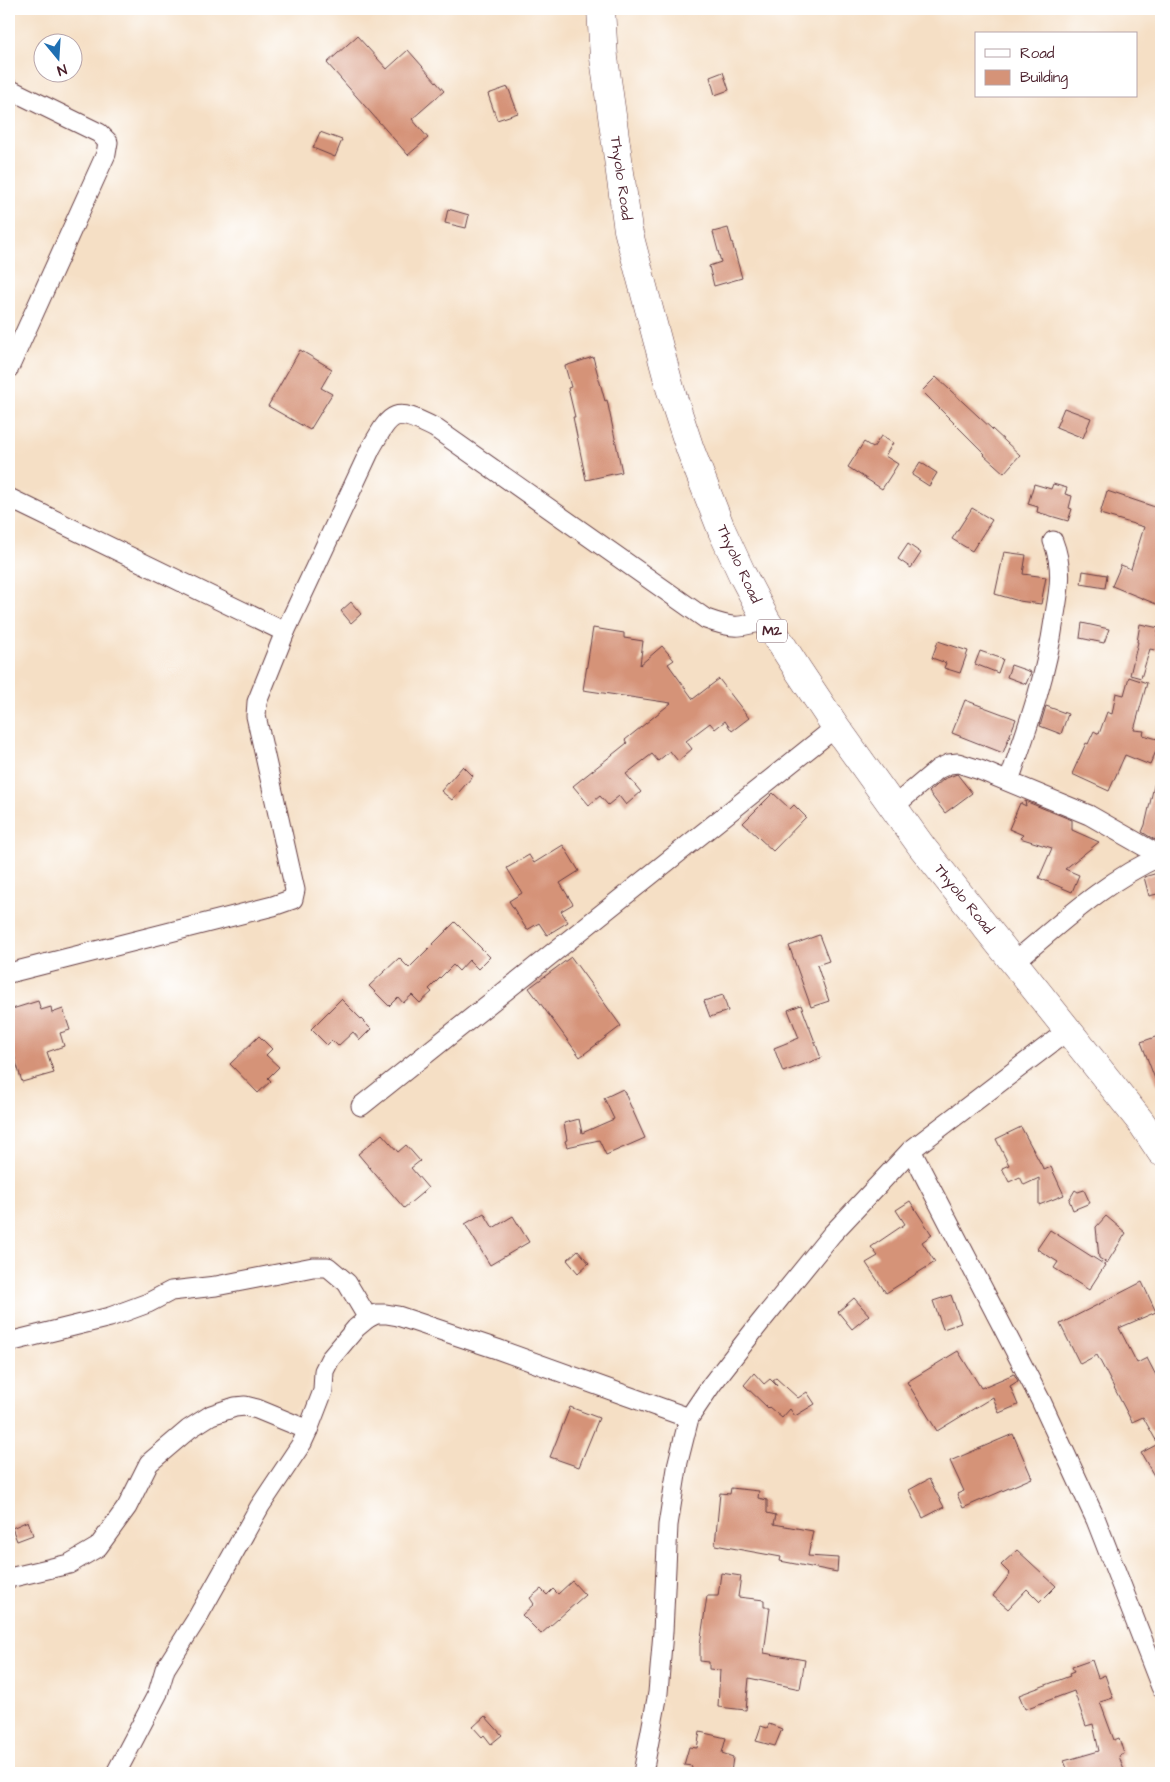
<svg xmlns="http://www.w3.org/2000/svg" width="1170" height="1782" font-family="'Architects Daughter',sans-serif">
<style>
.building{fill:#d59378}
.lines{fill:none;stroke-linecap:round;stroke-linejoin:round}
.street-casing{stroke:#643c42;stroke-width:21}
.highway-casing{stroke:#643c42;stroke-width:29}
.street{stroke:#fff;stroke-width:19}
.highway{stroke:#fff;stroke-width:28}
.labels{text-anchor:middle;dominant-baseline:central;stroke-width:4;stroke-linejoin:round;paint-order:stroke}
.shield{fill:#fff;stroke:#80626b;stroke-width:1}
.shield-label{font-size:14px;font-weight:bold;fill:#4a1f2b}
.street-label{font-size:15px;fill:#4a1f2b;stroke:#fff}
</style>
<rect width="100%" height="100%" fill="#fff"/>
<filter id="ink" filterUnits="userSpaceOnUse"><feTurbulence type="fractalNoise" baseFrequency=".02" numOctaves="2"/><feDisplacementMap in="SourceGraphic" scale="10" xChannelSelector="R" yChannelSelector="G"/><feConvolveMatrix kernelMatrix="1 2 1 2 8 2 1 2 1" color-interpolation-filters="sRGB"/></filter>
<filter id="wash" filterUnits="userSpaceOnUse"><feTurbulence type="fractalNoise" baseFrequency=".0096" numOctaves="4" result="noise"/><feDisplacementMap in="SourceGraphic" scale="20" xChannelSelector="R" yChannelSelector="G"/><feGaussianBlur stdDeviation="1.12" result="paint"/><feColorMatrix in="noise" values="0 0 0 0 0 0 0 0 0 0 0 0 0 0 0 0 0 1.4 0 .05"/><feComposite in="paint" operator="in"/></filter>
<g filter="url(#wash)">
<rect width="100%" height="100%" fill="#f5dfc5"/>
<g id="blocks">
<!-- building -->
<g class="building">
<path d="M 357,36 L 387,69 L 408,50 L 444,91 L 412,119 L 428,138 L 408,155 L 327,63 Z"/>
<path d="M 723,72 L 729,90 L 715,95 L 710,77 Z"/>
<path d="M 508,87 L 518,113 L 497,120 L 488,94 Z"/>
<path d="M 320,132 L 342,140 L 335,157 L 313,148 Z"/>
<path d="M 448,209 L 469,215 L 466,228 L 445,223 Z"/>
<path d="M 728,228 L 742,278 L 714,286 L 709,266 L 721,262 L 713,232 Z"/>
<path d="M 300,350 L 332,369 L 321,388 L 332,394 L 310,430 L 268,406 Z"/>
<path d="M 593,357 L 605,401 L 607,400 L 622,472 L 586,480 L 573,417 L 575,417 L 568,388 L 571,387 L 565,366 Z"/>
<path d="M 936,377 L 1020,455 L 1004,473 L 984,455 L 985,454 L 922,391 Z"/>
<path d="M 1064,408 L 1091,418 L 1083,438 L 1056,427 Z"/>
<path d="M 881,436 L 893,443 L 885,456 L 898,464 L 882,489 L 848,467 L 864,442 L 873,448 Z"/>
<path d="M 920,462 L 937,473 L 929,486 L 912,475 Z"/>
<path d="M 1034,484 L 1051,489 L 1053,484 L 1067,488 L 1065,494 L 1072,496 L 1069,508 L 1072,509 L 1068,521 L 1037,512 L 1038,507 L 1028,504 Z"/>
<path d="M 1107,491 L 1161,509 L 1161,606 L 1112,586 L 1121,565 L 1131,569 L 1144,527 L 1100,514 Z"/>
<path d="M 972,508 L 992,520 L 972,551 L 952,539 Z"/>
<path d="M 908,544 L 921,553 L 911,568 L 898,559 Z"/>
<path d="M 1004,552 L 1026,555 L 1023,574 L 1046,577 L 1041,604 L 1019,601 L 995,594 Z"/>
<path d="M 1083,571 L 1107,575 L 1105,588 L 1081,584 Z"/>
<path d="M 351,602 L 361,614 L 351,623 L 341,611 Z"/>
<path d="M 1082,623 L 1109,629 L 1104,643 L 1080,638 Z"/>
<path d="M 1140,624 L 1159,628 L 1157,636 L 1161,637 L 1159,651 L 1150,649 L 1141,678 L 1130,675 L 1138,642 L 1137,642 Z"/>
<path d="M 593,628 L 624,633 L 624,638 L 643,641 L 640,665 L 662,646 L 674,660 L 668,664 L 693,699 L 719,679 L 749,718 L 732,731 L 725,721 L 715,729 L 710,723 L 686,741 L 692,749 L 678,761 L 670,751 L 658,761 L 652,754 L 626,774 L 641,792 L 626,805 L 619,796 L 608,805 L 600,796 L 589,805 L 573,786 L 627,743 L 625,740 L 671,703 L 583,690 Z"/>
<path d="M 938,641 L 968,651 L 960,673 L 944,668 L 946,663 L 932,658 Z"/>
<path d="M 980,651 L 1003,659 L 998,673 L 975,664 Z"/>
<path d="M 1011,665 L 1031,672 L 1026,684 L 1007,677 Z"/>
<path d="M 1129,677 L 1147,683 L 1134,730 L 1144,731 L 1143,735 L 1161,740 L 1150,765 L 1125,755 L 1109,791 L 1072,774 L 1086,743 L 1088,744 L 1094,731 L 1099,734 L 1107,712 L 1112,714 L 1116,693 L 1124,695 Z"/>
<path d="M 965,700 L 1016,719 L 1003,753 L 952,733 Z"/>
<path d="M 1046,706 L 1068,714 L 1061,734 L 1040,726 Z"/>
<path d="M 463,766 L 473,776 L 452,800 L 441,791 Z"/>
<path d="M 957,774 L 972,793 L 945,813 L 929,792 L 944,779 Z"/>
<path d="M 1156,777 L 1161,777 L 1161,826 L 1155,840 L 1142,832 L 1145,825 Z"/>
<path d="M 773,793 L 790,809 L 794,805 L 806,817 L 773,851 L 743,823 Z"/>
<path d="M 1025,801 L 1072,820 L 1072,830 L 1099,842 L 1065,869 L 1079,875 L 1072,892 L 1039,878 L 1052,848 L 1020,838 L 1023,835 L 1009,829 L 1020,803 L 1026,806 Z"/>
<path d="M 563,845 L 579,871 L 560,883 L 573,904 L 561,911 L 568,922 L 547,935 L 539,923 L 527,930 L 509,901 L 522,893 L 507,868 L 529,855 L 534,863 Z"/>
<path d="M 1161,872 L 1161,893 L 1149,896 L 1144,877 Z"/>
<path d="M 455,922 L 490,957 L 478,969 L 469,960 L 459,971 L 453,965 L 429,989 L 432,992 L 420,1003 L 412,995 L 403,1003 L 398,997 L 389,1006 L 369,986 L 399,958 L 409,968 Z"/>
<path d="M 819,935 L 829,961 L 817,965 L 829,1001 L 811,1007 L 789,946 Z"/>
<path d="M 571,957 L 621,1026 L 580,1057 L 529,988 Z"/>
<path d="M 723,995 L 728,1011 L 710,1017 L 704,1001 Z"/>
<path d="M 341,999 L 371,1029 L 360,1040 L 353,1032 L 338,1046 L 332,1040 L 327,1045 L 311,1029 Z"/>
<path d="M 38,1001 L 41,1010 L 51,1007 L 52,1013 L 63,1009 L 70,1030 L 60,1033 L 64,1046 L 47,1052 L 54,1073 L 22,1082 L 9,1038 L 9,1010 Z"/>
<path d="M 801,1005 L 821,1058 L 783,1072 L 774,1048 L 799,1038 L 788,1010 Z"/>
<path d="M 1161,1035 L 1161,1092 L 1160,1092 L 1141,1042 Z"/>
<path d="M 259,1036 L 272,1049 L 266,1055 L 279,1067 L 268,1078 L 271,1081 L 258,1093 L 230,1064 Z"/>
<path d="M 623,1089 L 645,1138 L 606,1155 L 599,1140 L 567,1147 L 565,1141 L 567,1140 L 564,1123 L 579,1119 L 582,1133 L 614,1119 L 604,1098 Z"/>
<path d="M 1021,1127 L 1044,1170 L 1051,1167 L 1064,1195 L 1039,1205 L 1039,1178 L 1024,1185 L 1020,1177 L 1009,1182 L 1002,1168 L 1009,1165 L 996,1139 Z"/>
<path d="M 382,1134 L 398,1152 L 406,1145 L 420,1161 L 411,1168 L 428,1188 L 404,1208 L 358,1154 Z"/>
<path d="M 1075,1190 L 1078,1192 L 1084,1190 L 1090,1203 L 1073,1210 L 1069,1200 Z"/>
<path d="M 910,1201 L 932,1235 L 922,1242 L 935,1262 L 886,1293 L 866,1263 L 878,1256 L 871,1247 L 905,1224 L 896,1210 Z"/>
<path d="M 484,1213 L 493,1228 L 513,1216 L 529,1242 L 490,1265 L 465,1224 Z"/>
<path d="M 1106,1216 L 1126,1233 L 1107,1263 L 1099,1258 L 1096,1227 Z"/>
<path d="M 1050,1230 L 1105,1265 L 1089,1290 L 1054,1268 L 1058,1262 L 1037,1249 Z"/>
<path d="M 578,1250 L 589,1263 L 578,1273 L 567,1260 Z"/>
<path d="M 1142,1282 L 1156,1312 L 1119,1328 L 1137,1363 L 1147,1358 L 1161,1385 L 1161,1488 L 1141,1453 L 1158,1444 L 1143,1417 L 1132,1422 L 1097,1355 L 1080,1364 L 1060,1324 Z"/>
<path d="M 951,1295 L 961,1323 L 943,1329 L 933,1301 Z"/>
<path d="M 854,1298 L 869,1315 L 852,1329 L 838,1312 Z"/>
<path d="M 958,1351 L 981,1388 L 1014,1374 L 1018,1381 L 1010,1386 L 1018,1405 L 999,1413 L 993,1397 L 937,1431 L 907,1382 Z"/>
<path d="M 754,1373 L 764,1384 L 770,1379 L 777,1386 L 773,1380 L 776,1378 L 798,1398 L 807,1392 L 815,1404 L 795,1416 L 790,1409 L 782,1418 L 769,1407 L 768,1408 L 744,1385 Z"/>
<path d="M 570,1407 L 599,1418 L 579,1467 L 550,1457 Z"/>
<path d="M 1013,1434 L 1032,1478 L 963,1508 L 957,1494 L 964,1491 L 950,1461 Z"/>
<path d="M 929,1479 L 944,1507 L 923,1518 L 909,1490 Z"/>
<path d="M 731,1488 L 759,1491 L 758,1498 L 767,1500 L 767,1513 L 776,1515 L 774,1524 L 813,1531 L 808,1556 L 838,1558 L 837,1572 L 780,1561 L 781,1557 L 715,1545 L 720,1493 L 730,1494 Z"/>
<path d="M 28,1521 L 33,1535 L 17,1541 L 12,1528 Z"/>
<path d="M 1017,1550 L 1056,1586 L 1040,1602 L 1027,1589 L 1008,1609 L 993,1596 L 1010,1574 L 1001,1565 Z"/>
<path d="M 721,1573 L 741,1576 L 738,1597 L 764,1600 L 764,1607 L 770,1607 L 764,1653 L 805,1660 L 800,1689 L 749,1678 L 746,1710 L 718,1707 L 720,1670 L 709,1669 L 709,1662 L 700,1661 L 700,1645 L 707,1596 L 718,1596 Z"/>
<path d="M 572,1581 L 585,1595 L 541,1634 L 522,1615 L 534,1604 L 530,1598 L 541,1589 L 547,1595 L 553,1589 L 558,1594 Z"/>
<path d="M 1092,1660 L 1098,1678 L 1105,1675 L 1113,1698 L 1100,1702 L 1114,1740 L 1119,1738 L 1124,1754 L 1119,1756 L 1125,1773 L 1102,1773 L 1101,1769 L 1086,1773 L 1069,1773 L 1064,1761 L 1099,1751 L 1093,1724 L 1086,1726 L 1074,1691 L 1025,1709 L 1019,1695 L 1070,1676 L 1069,1674 L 1074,1672 L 1072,1667 Z"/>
<path d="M 485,1716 L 502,1735 L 491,1744 L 484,1735 L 482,1737 L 473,1727 Z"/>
<path d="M 769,1724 L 782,1729 L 775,1746 L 756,1741 L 761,1726 L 767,1728 Z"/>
<path d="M 700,1732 L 726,1738 L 722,1753 L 733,1757 L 731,1773 L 691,1773 L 692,1766 L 684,1765 L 689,1747 L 697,1748 Z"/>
</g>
</g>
</g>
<g filter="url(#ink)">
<use href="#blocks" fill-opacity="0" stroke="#643c42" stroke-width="1"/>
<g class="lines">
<defs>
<g id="street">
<path d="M 9,89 L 99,133 L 108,142 L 106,154 L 9,368"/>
<path d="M 9,498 L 285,632"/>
<path d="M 1009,781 C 1028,726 1046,677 1054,620 C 1059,591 1064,569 1053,541"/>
<path d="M 893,807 L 938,769 L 949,764 L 958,763 L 980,770 L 1089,815 L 1161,856"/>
<path d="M 1014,962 C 1060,924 1106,880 1161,856"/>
<path d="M 9,973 L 273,906 L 293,899 L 295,890 L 256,716 L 257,702 L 285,632 L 371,448 C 392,411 394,407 435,428 L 706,619 C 734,629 738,628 766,620"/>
<path d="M 361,1106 L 836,727"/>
<path d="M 911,1150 L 1041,1401 L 1096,1520 L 1161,1687"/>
<path d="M 9,1342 L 110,1317 L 148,1303 L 171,1291 L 216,1286 L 313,1267 L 328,1267 L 347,1283 L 368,1318"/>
<path d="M 9,1578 L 69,1564 L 98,1547 L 127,1507 L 149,1463 L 189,1429 L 211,1415 L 235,1407 L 245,1406 L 257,1409 L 308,1430"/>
<path d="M 116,1773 L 158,1693 L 165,1669 L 196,1620 L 260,1506 L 302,1443 L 308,1430 L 323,1391 L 324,1371 L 330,1359 L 356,1328 L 368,1318 L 376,1314 L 386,1314 L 398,1316 L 497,1349 L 689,1418"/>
<path d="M 643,1773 L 658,1693 L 663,1632 L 668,1525 L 678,1462 L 689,1418 L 712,1384 L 759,1324 L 832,1234 L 911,1150 L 1067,1031"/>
</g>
<path id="highway" d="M 601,9 L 604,58 L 628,230 L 670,388 L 690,449 L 722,531 L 742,574 L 766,620 L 798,670 L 836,727 L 922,847 L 1141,1122 L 1161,1152"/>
</defs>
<!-- street casing -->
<use href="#street" class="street-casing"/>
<!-- highway casing -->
<use href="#highway" class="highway-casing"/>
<!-- street -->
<use href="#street" class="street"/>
<!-- highway -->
<use href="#highway" class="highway"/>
</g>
</g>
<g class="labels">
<!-- shield labels -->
<rect class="shield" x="757" y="619.5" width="30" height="23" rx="4"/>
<g class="shield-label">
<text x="772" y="631">M2</text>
</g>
<!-- street labels -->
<g class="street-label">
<text transform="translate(621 178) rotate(82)">Thyolo Road</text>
<text transform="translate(739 564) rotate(65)">Thyolo Road</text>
<text transform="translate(964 899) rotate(51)">Thyolo Road</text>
</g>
</g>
<!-- margin -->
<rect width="1170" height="1782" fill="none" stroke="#fff" stroke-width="30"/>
<!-- legend -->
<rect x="975" y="32" width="162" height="65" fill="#ffffff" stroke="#b7a5aa"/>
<rect x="985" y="49" width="25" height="8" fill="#ffffff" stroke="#b7a5aa"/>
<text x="1020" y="58" font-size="15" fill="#4a1f2b">Road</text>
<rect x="985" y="70" width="25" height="15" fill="#d59378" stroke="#b7a5aa"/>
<text x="1020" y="82" font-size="15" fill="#4a1f2b">Building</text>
<!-- north arrow -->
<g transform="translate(58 58) rotate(162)"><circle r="24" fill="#ffffff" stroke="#b7a5aa"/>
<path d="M0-4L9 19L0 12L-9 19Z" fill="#1f6fb2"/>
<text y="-8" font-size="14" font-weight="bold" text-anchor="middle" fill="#4a1f2b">N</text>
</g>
</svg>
